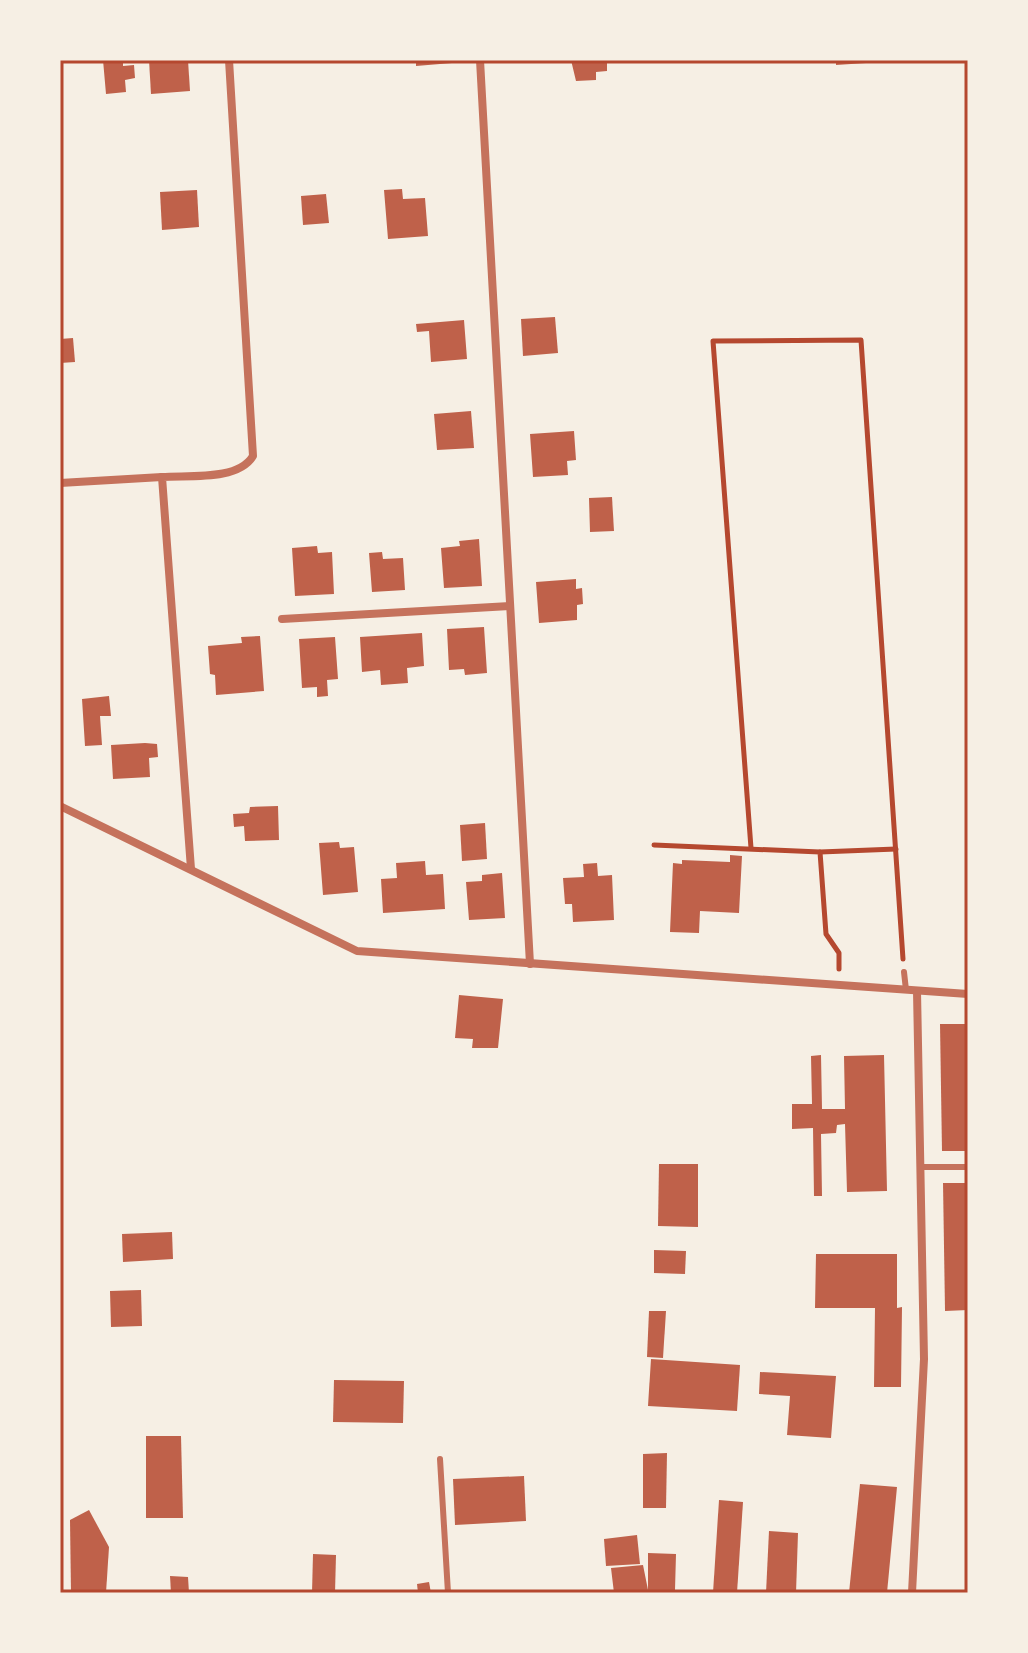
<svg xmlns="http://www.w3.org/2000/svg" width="1028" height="1653" font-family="Bitter,serif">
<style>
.building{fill:#bf614a}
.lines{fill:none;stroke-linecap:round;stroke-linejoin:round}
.path{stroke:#b5482f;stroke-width:5}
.service{stroke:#c5725c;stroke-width:6}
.minor{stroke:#c5725c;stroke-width:8}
.neatline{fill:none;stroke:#b5482f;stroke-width:3}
</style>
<rect width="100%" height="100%" fill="#f6efe4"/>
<!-- building -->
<g class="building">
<path d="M 103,60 L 123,60 L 123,66 L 134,65 L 135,78 L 125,80 L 126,92 L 106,94 Z"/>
<path d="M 149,60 L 188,60 L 190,91 L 151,94 Z"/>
<path d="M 416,60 L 452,60 L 452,63 L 416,66 Z"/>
<path d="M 571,60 L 607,60 L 607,71 L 596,72 L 596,80 L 576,81 Z"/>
<path d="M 836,60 L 881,60 L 881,62 L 836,65 Z"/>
<path d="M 402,189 L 403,199 L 425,198 L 428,236 L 388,239 L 384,190 Z"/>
<path d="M 197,190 L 199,227 L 162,230 L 160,192 Z"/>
<path d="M 326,194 L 329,223 L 303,225 L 301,196 Z"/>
<path d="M 555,317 L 558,353 L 523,356 L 521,319 Z"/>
<path d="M 464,320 L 467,359 L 431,362 L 429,331 L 417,332 L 416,324 Z"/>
<path d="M 73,338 L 75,362 L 60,363 L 60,339 Z"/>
<path d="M 471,411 L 474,448 L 437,450 L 434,414 Z"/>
<path d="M 574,431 L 576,460 L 567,461 L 568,475 L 533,477 L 530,434 Z"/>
<path d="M 612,497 L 614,531 L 590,532 L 589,498 Z"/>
<path d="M 479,539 L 482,586 L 444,588 L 441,548 L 460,546 L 459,541 Z"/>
<path d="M 317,546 L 318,553 L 332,552 L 334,594 L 295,596 L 292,548 Z"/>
<path d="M 382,552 L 383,559 L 403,558 L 405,590 L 372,592 L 369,553 Z"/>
<path d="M 576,579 L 576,589 L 582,588 L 583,604 L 577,605 L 577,620 L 539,623 L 536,582 Z"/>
<path d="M 484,627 L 487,673 L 465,675 L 464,669 L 449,670 L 447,629 Z"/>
<path d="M 422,633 L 424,666 L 407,668 L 408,683 L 381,685 L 380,670 L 362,672 L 360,637 Z"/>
<path d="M 260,636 L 264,691 L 216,695 L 215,675 L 210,674 L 208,646 L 242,643 L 241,637 Z"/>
<path d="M 335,637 L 338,679 L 327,680 L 328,696 L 317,697 L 317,687 L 302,688 L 299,639 Z"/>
<path d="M 109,696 L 111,716 L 100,716 L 102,745 L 85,746 L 82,699 Z"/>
<path d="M 145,743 L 157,744 L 158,757 L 149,758 L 150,777 L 113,779 L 111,745 Z"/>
<path d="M 278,806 L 279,840 L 245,841 L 244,826 L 234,827 L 233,814 L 249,813 L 250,807 Z"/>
<path d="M 485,823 L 487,859 L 462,861 L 460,825 Z"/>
<path d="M 339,842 L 340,848 L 354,847 L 358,892 L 323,895 L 319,843 Z"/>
<path d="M 730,855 L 742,856 L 739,913 L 700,911 L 699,933 L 670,932 L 673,863 L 682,864 L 682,860 L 730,862 Z"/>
<path d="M 425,861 L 426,875 L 443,874 L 445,909 L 383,913 L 381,879 L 397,878 L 396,863 Z"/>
<path d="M 597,863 L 598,876 L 612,875 L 614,920 L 573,922 L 572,904 L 565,904 L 563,878 L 584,877 L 583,864 Z"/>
<path d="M 502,873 L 505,918 L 469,920 L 466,882 L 482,881 L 482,875 Z"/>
<path d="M 459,995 L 503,999 L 498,1048 L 472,1048 L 473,1039 L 455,1038 Z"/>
<path d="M 940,1024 L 968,1024 L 968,1151 L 942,1151 Z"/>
<path d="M 821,1055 L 822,1109 L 845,1109 L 844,1056 L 884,1055 L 887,1191 L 847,1192 L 845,1124 L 837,1125 L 836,1133 L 821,1134 L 822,1196 L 814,1196 L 813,1128 L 792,1129 L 792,1104 L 812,1104 L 811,1056 Z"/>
<path d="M 659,1164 L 698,1164 L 698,1227 L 658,1226 Z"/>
<path d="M 943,1183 L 968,1183 L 968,1310 L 945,1311 Z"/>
<path d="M 172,1232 L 173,1259 L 123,1262 L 122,1234 Z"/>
<path d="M 654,1250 L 686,1251 L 685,1274 L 654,1273 Z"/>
<path d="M 816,1254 L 897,1254 L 897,1308 L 902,1307 L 901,1387 L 874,1387 L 875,1308 L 815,1308 Z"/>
<path d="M 141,1290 L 142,1326 L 111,1327 L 110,1291 Z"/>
<path d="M 649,1311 L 666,1311 L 663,1358 L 647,1357 Z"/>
<path d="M 651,1359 L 740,1365 L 737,1411 L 648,1406 Z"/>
<path d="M 760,1372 L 836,1376 L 831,1438 L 787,1435 L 790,1396 L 759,1394 Z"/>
<path d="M 334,1380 L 404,1381 L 403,1423 L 333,1422 Z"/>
<path d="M 146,1436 L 181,1436 L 183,1518 L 146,1518 Z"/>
<path d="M 667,1453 L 666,1508 L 643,1508 L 643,1454 Z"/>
<path d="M 524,1476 L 526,1521 L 455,1525 L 453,1479 Z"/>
<path d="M 860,1484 L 897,1487 L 887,1593 L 849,1593 Z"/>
<path d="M 719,1500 L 743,1502 L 737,1593 L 713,1593 Z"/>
<path d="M 89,1510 L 109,1547 L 106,1593 L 71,1593 L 70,1520 Z"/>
<path d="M 769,1531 L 798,1533 L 796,1593 L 766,1593 Z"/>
<path d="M 637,1535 L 640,1564 L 606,1566 L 604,1539 Z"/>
<path d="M 648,1553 L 676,1554 L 675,1590 L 614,1593 L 611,1568 L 643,1565 L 648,1590 Z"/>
<path d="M 313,1554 L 336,1555 L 335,1593 L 312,1593 Z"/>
<path d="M 170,1576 L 188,1577 L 189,1593 L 171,1593 Z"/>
<path d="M 429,1582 L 431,1593 L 418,1593 L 417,1584 Z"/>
</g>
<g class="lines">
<!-- path -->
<g class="path">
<path d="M 654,845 L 820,852 L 826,934 L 839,953 L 839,969"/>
<path d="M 751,848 L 713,341 L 861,340 L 903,959"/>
<path d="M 820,852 L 896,849"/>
</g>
<!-- service -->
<g class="service">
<path d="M 904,972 L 906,990"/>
<path d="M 921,1167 L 968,1167"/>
<path d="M 440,1459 L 448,1593"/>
</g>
<!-- minor -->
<g class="minor">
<path d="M 480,60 L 530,964"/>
<path d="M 60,483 L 162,477"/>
<path d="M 282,619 L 510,606"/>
<path d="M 60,806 L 357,951 L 968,994"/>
<path d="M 191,869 L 162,477 C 189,475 238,481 253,456 L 229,60"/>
<path d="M 912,1593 L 924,1359 L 917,991"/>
</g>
</g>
<!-- border -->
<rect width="1028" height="1653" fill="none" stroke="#f6efe4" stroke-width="124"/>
<rect x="62" y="62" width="904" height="1529" class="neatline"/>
</svg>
